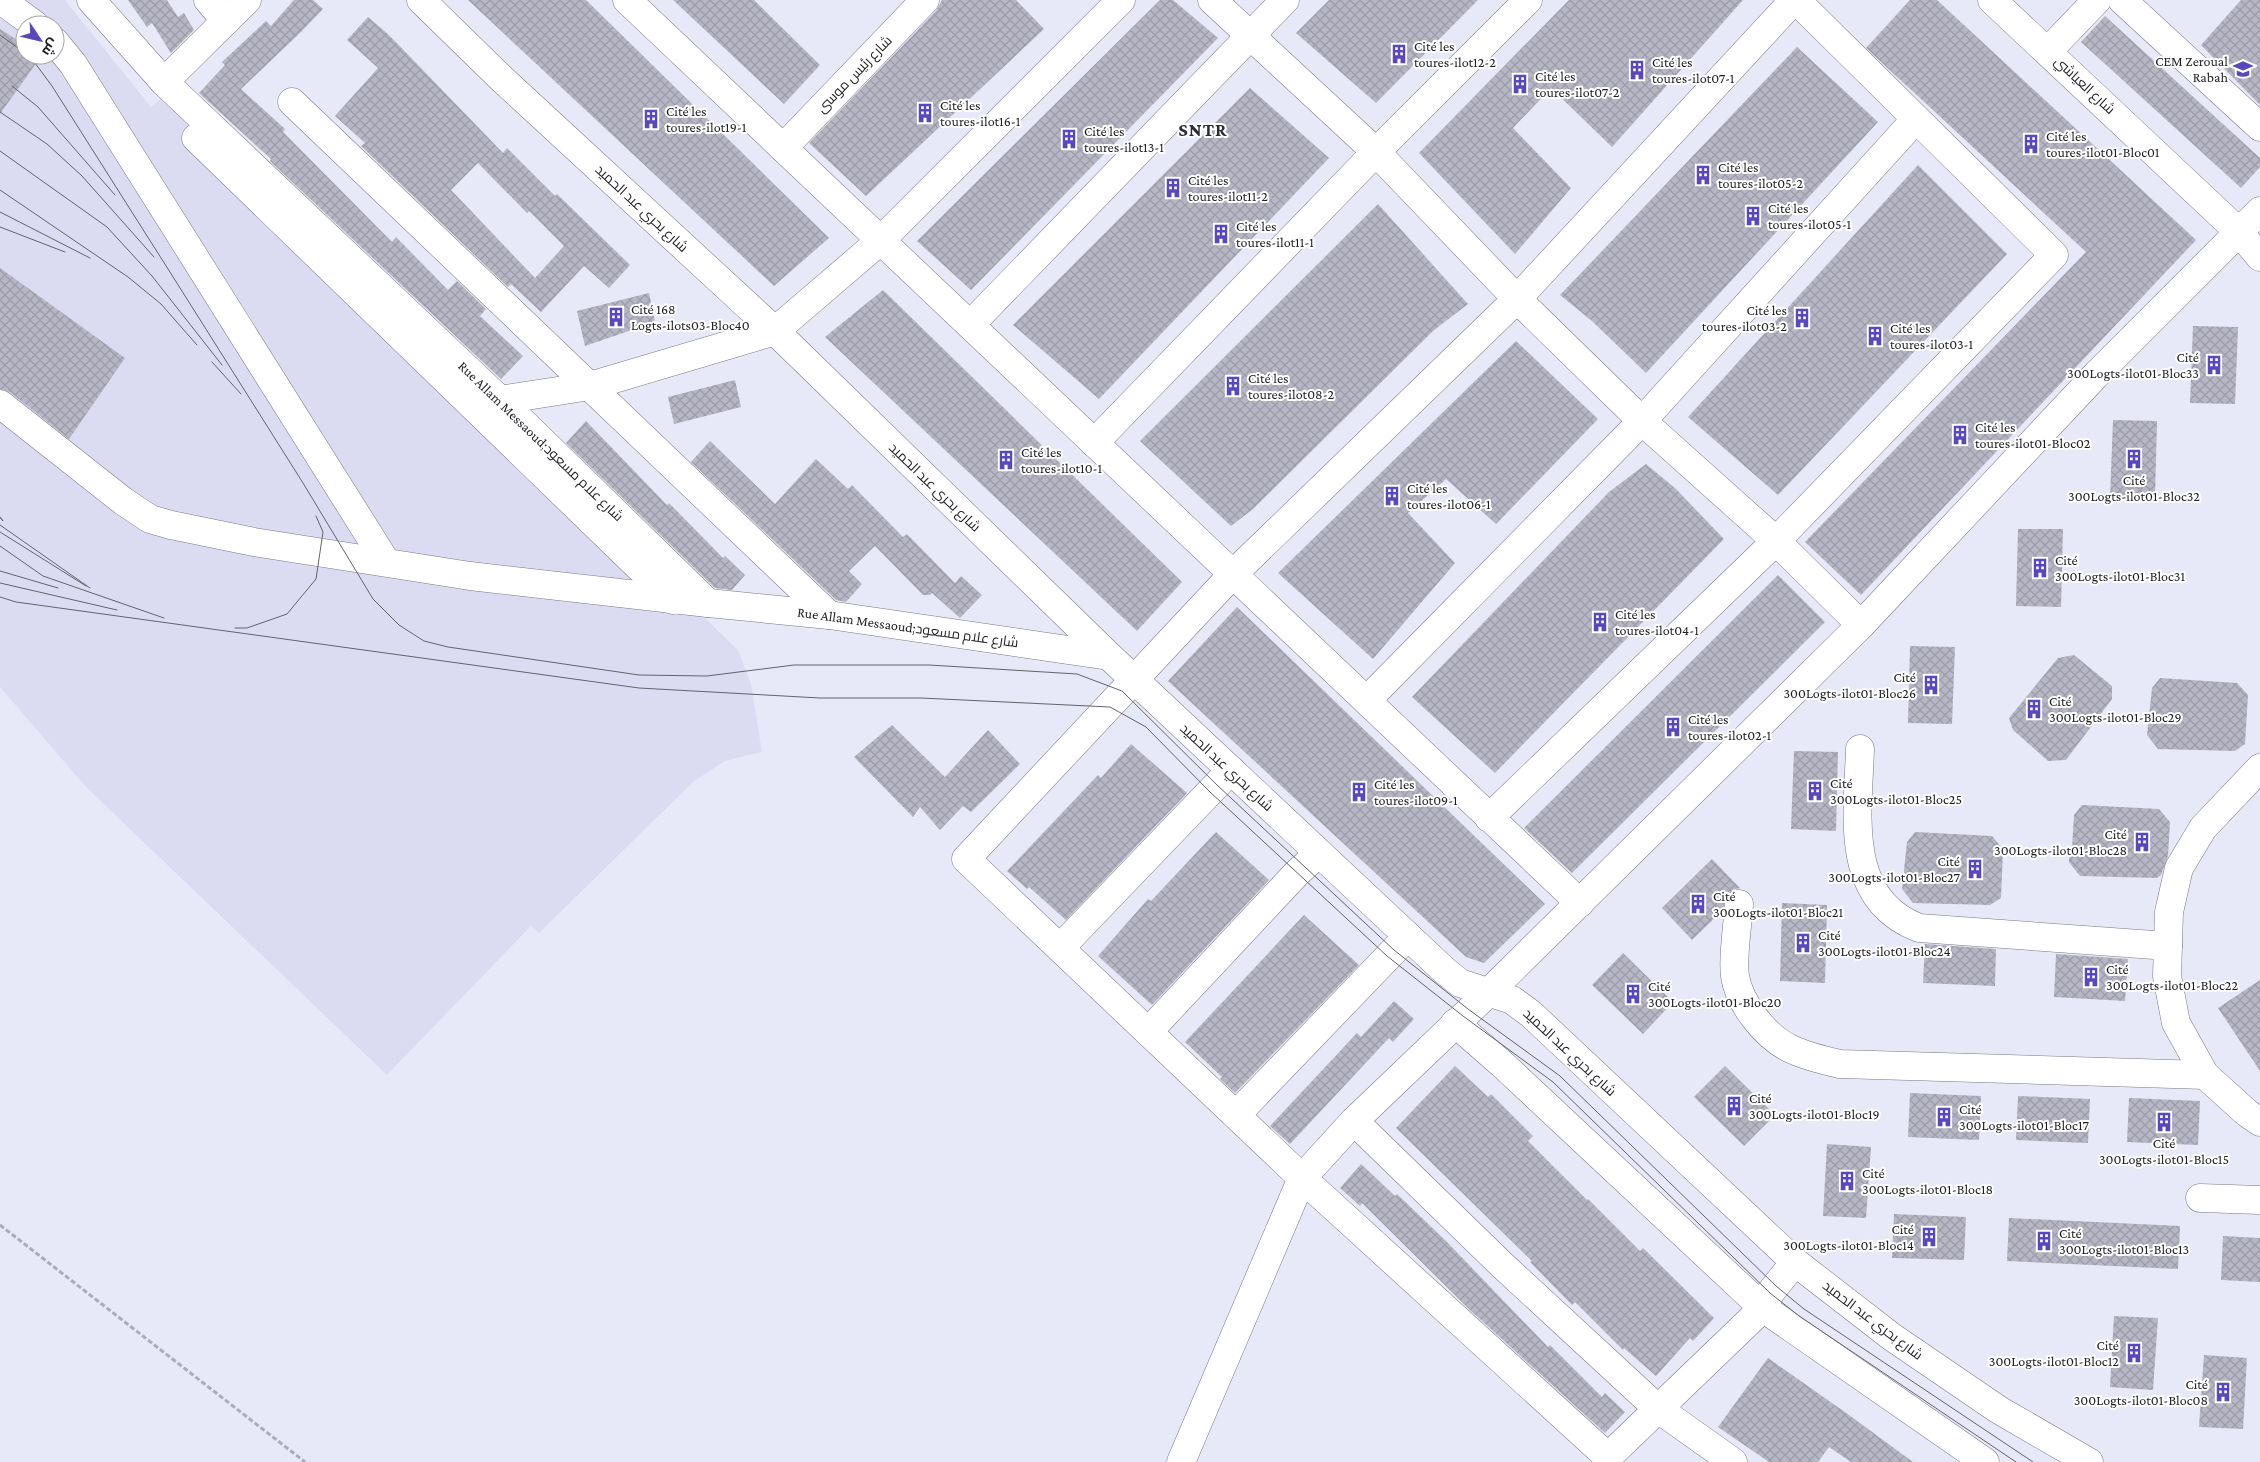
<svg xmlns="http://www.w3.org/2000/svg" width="2260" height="1462" font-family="'Crimson Pro',Cairo,serif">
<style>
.built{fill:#dbdcf2;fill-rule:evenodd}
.building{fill:url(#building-cross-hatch);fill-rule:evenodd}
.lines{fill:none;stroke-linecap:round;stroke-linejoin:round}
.minor-casing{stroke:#787886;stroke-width:29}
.path{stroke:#abacb8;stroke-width:3;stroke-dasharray:5 2.5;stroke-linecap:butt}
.minor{stroke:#fff;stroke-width:28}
.tram{stroke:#63636c;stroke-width:1}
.labels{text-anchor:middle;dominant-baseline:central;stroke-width:4;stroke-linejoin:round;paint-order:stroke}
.poi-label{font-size:14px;fill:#1d1d23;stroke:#fff;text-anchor:start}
.street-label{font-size:14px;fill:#1d1d23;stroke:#fff}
.district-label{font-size:19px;font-weight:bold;letter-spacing:1px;fill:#2b2b36;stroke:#fff}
</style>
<defs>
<pattern id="building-cross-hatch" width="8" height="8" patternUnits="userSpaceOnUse" patternTransform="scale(1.25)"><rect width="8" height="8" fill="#b6b6c5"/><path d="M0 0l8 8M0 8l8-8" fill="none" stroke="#9c9ca9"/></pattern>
</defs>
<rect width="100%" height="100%" fill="#e8e9f8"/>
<!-- built -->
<path class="built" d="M 0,0 L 65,0 L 151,107 L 164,96 L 738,650 L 751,684 L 762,752 L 725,761 L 693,782 L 539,933 L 531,926 L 387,1075 L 85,786 L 0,687 ZM 25,25 L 55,25 L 55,55 L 25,55 Z"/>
<!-- building -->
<g class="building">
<path d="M 128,0 L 167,0 L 178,17 L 184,13 L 194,30 L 171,53 L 152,23 L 147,27 Z"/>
<path d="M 294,0 L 313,0 L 323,9 L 301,32 L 241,89 L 285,129 L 283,132 L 392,242 L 396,237 L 448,290 L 457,281 L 486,309 L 480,316 L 523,356 L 501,379 L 270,161 L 271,159 L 199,93 L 225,65 L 222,62 L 266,21 L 271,26 Z"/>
<path d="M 468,0 L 586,0 L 829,238 L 774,286 Z"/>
<path d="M 673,0 L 754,0 L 820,65 L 784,104 Z"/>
<path d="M 942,0 L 1016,0 L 1044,29 L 866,196 L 809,143 L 936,11 Z"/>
<path d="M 1160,0 L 1173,0 L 1218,38 L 971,290 L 917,241 Z"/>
<path d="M 1329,0 L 1478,0 L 1376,103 L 1296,33 Z"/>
<path d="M 1569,0 L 1743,0 L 1612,147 L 1551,88 L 1513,128 L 1571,188 L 1515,254 L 1419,153 Z"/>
<path d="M 1910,0 L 1937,0 L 2196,240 L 1861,595 L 1805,542 L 2086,252 L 1866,48 Z"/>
<path d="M 2241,0 L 2260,0 L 2260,105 L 2201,45 Z"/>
<path d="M 2105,16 L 2260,158 L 2260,167 L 2241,188 L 2081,42 Z"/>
<path d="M 368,17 L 389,35 L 503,153 L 507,148 L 555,196 L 557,194 L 630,265 L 609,288 L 584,266 L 541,312 L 511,284 L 508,287 L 361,146 L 365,143 L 335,116 L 378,68 L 347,40 ZM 478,163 L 527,213 L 529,211 L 564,246 L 535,278 L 451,190 Z"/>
<path d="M 0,29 L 25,45 L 25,55 L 42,55 L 0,114 Z"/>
<path d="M 1797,47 L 1878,122 L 1646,373 L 1592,321 L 1560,295 Z"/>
<path d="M 1250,88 L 1329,158 L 1099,399 L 1013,325 Z"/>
<path d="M 1918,165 L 2007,254 L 1778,495 L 1688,417 Z"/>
<path d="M 1378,204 L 1468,304 L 1433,331 L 1253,509 L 1231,526 L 1140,441 Z"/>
<path d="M 0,268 L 125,358 L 69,439 L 10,392 L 0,389 Z"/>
<path d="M 883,290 L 1182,582 L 1137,631 L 825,337 Z"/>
<path d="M 649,293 L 655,322 L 585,346 L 577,311 Z"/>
<path d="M 2193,326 L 2238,327 L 2235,404 L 2190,403 Z"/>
<path d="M 1516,341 L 1598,419 L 1496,524 L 1446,479 L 1408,513 L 1455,563 L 1373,659 L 1278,573 Z"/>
<path d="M 735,380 L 741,407 L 674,424 L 668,397 Z"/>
<path d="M 2113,420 L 2157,421 L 2155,499 L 2110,498 Z"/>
<path d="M 586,421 L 667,505 L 669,503 L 723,558 L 725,556 L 745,575 L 732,590 L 715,588 L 566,443 Z"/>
<path d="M 710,441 L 775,504 L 816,459 L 848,489 L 852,485 L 903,537 L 907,534 L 955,583 L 961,576 L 982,595 L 960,618 L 932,593 L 930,595 L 923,595 L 875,546 L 849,571 L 862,584 L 846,602 L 836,600 L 691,462 Z"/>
<path d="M 1646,464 L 1676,489 L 1724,539 L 1495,773 L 1412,697 L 1609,492 Z"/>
<path d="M 2018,529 L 2063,529 L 2061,607 L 2016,606 Z"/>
<path d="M 1778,575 L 1825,622 L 1572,873 L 1524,828 Z"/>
<path d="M 1237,607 L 1545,904 L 1484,963 L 1466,957 L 1168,681 Z"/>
<path d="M 1910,646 L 1955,647 L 1952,724 L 1908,723 Z"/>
<path d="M 2074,655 L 2112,686 L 2112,699 L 2066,760 L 2048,761 L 2013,730 L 2009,718 L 2058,658 Z"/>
<path d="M 2160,678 L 2237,683 L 2248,695 L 2245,744 L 2235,751 L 2158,749 L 2147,735 L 2152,688 Z"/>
<path d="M 892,725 L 945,777 L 988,730 L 1020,764 L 971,812 L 963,806 L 940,830 L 920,807 L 913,817 L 854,757 Z"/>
<path d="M 1131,744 L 1187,793 L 1066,920 L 1029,887 L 1027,889 L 1007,871 L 1098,775 L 1101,778 Z"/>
<path d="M 1794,751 L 1838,752 L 1836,831 L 1791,829 Z"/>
<path d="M 2082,805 L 2159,809 L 2170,822 L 2168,856 L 2161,875 L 2157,878 L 2080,876 L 2069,862 L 2070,848 L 2072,848 L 2074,815 Z"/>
<path d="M 1216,832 L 1269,880 L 1152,1005 L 1098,956 L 1148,899 L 1151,901 Z"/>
<path d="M 1915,832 L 1992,836 L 2003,849 L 2001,898 L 1990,905 L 1913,903 L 1902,889 L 1907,842 Z"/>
<path d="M 1712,859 L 1740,888 L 1733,890 L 1726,895 L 1723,910 L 1692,940 L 1662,908 Z"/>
<path d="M 1782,903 L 1827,905 L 1825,983 L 1780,981 Z"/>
<path d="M 1304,915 L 1359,965 L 1235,1093 L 1220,1079 L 1222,1077 L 1185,1042 Z"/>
<path d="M 1925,944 L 1996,949 L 1995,986 L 1923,983 Z"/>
<path d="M 1623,953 L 1673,1002 L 1643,1034 L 1592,985 Z"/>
<path d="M 2056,954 L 2128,959 L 2125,1001 L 2054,997 Z"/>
<path d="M 2260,980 L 2260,1071 L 2218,1008 Z"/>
<path d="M 1394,1001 L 1414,1019 L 1393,1042 L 1389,1038 L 1290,1144 L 1270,1126 L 1357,1033 L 1361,1037 Z"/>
<path d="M 1455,1066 L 1488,1097 L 1491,1094 L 1533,1136 L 1528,1141 L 1587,1200 L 1588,1199 L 1640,1251 L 1643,1248 L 1714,1318 L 1693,1341 L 1690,1338 L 1656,1376 L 1624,1348 L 1623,1350 L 1575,1302 L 1572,1305 L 1530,1262 L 1532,1261 L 1396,1128 Z"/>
<path d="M 1725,1066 L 1775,1115 L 1744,1146 L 1694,1097 Z"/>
<path d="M 1910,1093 L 1981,1096 L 1979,1140 L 1908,1137 Z"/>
<path d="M 2018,1096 L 2090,1099 L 2088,1143 L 2016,1140 Z"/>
<path d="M 2129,1098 L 2200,1101 L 2198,1145 L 2127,1142 Z"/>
<path d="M 1827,1144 L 1871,1147 L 1866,1218 L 1823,1216 Z"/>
<path d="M 1361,1164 L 1395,1196 L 1397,1194 L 1446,1241 L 1548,1347 L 1550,1345 L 1602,1397 L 1605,1393 L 1625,1412 L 1605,1433 L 1470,1310 L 1362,1203 L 1360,1206 L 1340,1188 Z"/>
<path d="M 1894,1214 L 1966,1217 L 1964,1260 L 1892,1258 Z"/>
<path d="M 2009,1218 L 2180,1226 L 2178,1269 L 2007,1261 Z"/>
<path d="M 2223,1236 L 2260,1238 L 2260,1282 L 2221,1280 Z"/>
<path d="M 2114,1316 L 2158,1318 L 2153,1390 L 2110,1387 Z"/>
<path d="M 2204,1355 L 2247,1358 L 2243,1429 L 2199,1427 Z"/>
<path d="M 1768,1358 L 1849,1415 L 1913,1462 L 1851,1462 L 1829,1447 L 1818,1462 L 1769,1462 L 1718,1427 Z"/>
</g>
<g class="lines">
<defs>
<g id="minor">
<path d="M 1,0 L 35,25"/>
<path d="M 91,0 L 164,82"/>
<path d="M 208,0 L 226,21"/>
<path d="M 247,0 L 164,82 L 500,400 L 708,603 L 829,615 L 1109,656"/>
<path d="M 421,0 L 502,79 L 775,331 L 1109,656 L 1445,971 L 1460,983 L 1512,1000 L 1531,1014 L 1795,1262 L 1892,1337 L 1999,1410 L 2089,1462"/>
<path d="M 627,0 L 1580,903"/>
<path d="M 1212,0 L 1376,152 L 1517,299 L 1642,421 L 1776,541 L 1861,625"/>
<path d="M 1794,0 L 1517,299 L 1233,574 L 966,859 L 1302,1178 L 1608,1457 L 1763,1308 L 1770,1293 L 1795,1262"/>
<path d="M 1992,0 L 2239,232 L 2260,257"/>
<path d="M 2122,0 L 2260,127"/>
<path d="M 55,42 L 73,64 L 386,562"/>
<path d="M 2048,51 L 2097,0"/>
<path d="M 292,102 L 829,615"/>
<path d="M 196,138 L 673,600"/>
<path d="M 783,148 L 925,0"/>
<path d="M 970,325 L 1285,0"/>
<path d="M 500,400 L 590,386 L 775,331 L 880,241 L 1121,0"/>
<path d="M 0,404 L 123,501 L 150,519 L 171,525 L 254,542 L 470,576 L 708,603"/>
<path d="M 1094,443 L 1376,152 L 1528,0"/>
<path d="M 1367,700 L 1642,421 L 1915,120"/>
<path d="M 1860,749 C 1858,814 1843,899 1919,928 L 2168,946"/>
<path d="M 2260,768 L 2203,828 L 2179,868 L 2169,912 L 2167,976 L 2176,1023 L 2205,1075 L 2247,1113 L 2260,1122"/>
<path d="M 1489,818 L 1776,541 L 2054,255 L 1796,0"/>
<path d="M 1739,904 C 1738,924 1732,958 1735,976 C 1739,1003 1765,1036 1789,1048 C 1805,1056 1822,1060 1840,1064 L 2205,1075"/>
<path d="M 1060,948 L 1231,770"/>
<path d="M 1455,1023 L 1502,1064 L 1763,1308 L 1985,1462"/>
<path d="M 1148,1032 L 1297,873 L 1319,853"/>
<path d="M 1236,1115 L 1408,936"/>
<path d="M 1354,1121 L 1501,1264 L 1657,1408 L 1733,1462"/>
<path d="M 2200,1198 L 2260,1200"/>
<path d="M 1181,1462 L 1302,1178 L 1354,1121 L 1490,991 L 1861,625 L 2095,376 L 2260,211"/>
</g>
</defs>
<!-- minor casing -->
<use href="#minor" class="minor-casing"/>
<!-- path -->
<path class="path" d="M 0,1225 L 305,1462"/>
<!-- minor -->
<use href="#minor" class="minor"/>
<!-- tram -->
<g class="tram">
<path d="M 0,35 L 25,53"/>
<path d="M 29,55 L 52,86 L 175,280 L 303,483 L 373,599 L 399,625 L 424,641 L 448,647 L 639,675 L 707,676 L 794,665 L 929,665 L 1077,674 L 1122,691 L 1217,785 L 1394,950 L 1468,1009 L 1560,1076 L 1776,1286 L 1804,1309 L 2033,1462"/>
<path d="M 12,86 L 38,107 L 115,195"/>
<path d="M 0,112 L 47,144 L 82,176 L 154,257"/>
<path d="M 0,151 L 107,227 L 152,276 L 222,365"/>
<path d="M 0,190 L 128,277 L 161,304 L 197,345"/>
<path d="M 0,212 L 90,258"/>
<path d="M 0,227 L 65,252"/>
<path d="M 212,362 L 241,394"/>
<path d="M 0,517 L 3,521 L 0,517"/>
<path d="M 0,525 L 90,588"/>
<path d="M 0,532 L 86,586"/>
<path d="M 0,546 L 43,576 L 164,618"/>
<path d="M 0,571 L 58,588"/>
<path d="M 0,583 L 117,610"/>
<path d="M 0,597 L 16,602 L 639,688 L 820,698 L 921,698 L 1110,707 L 1146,727 L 1210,792 L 1387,956 L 1463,1016 L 1553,1082 L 1770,1293 L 1799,1316 L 2016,1462"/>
<path d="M 235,628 L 247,628 L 287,614 L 316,579 L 323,532 L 316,516"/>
</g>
</g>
<!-- icons -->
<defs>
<symbol id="building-bare" viewBox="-9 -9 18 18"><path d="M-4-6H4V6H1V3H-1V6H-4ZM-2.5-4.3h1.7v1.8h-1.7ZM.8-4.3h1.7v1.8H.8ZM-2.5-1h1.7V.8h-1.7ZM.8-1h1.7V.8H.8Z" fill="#5a46be" stroke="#fff" stroke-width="2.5" paint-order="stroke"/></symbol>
<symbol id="school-bare" viewBox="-9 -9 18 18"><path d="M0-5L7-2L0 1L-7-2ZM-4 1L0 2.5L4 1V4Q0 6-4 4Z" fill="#5a46be" stroke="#fff" stroke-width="2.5" paint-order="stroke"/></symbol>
</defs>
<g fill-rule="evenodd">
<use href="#building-bare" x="1385" y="40" width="28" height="28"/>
<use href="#school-bare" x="2229" y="55" width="28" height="28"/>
<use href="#building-bare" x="1623" y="56" width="28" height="28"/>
<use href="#building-bare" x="1506" y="70" width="28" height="28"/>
<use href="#building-bare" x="911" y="99" width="28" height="28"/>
<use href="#building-bare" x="637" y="105" width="28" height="28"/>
<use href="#building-bare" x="1055" y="125" width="28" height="28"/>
<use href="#building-bare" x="2017" y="130" width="28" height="28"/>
<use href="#building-bare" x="1689" y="161" width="28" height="28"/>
<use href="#building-bare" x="1159" y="174" width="28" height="28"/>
<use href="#building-bare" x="1739" y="202" width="28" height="28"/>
<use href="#building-bare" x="1207" y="220" width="28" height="28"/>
<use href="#building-bare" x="602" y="303" width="28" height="28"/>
<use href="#building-bare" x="1788" y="304" width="28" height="28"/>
<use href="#building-bare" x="1861" y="322" width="28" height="28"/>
<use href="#building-bare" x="2200" y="351" width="28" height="28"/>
<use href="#building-bare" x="1219" y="372" width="28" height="28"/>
<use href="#building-bare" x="1946" y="421" width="28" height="28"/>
<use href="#building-bare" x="2120" y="445" width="28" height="28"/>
<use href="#building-bare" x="992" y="446" width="28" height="28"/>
<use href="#building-bare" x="1378" y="482" width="28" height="28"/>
<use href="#building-bare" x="2026" y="554" width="28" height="28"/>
<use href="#building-bare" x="1586" y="608" width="28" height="28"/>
<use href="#building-bare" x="1917" y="671" width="28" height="28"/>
<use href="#building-bare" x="2020" y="695" width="28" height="28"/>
<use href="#building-bare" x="1659" y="713" width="28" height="28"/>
<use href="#building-bare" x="1801" y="777" width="28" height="28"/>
<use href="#building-bare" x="1345" y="778" width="28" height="28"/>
<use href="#building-bare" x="2128" y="828" width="28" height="28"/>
<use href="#building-bare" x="1961" y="855" width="28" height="28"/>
<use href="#building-bare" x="1684" y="890" width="28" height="28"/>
<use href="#building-bare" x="1789" y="929" width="28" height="28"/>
<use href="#building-bare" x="2077" y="963" width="28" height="28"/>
<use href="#building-bare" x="1619" y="980" width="28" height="28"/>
<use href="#building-bare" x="1720" y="1092" width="28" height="28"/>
<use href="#building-bare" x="1930" y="1103" width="28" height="28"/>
<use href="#building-bare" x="2150" y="1108" width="28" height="28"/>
<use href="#building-bare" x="1833" y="1167" width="28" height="28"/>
<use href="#building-bare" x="1915" y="1223" width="28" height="28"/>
<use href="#building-bare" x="2030" y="1227" width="28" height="28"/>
<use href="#building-bare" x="2120" y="1339" width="28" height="28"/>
<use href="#building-bare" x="2209" y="1378" width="28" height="28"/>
</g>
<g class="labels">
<!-- poi labels -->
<g class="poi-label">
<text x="1414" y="46">Cité les<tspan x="1414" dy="16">toures-ilot12-2</tspan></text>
<text x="2228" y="61" text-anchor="end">CEM Zeroual<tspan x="2228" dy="16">Rabah</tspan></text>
<text x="1652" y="62">Cité les<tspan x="1652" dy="16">toures-ilot07-1</tspan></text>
<text x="1535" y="76">Cité les<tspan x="1535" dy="16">toures-ilot07-2</tspan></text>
<text x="940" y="105">Cité les<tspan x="940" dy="16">toures-ilot16-1</tspan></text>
<text x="666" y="111">Cité les<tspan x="666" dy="16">toures-ilot19-1</tspan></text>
<text x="1084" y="131">Cité les<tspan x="1084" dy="16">toures-ilot13-1</tspan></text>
<text x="2046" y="136">Cité les<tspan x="2046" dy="16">toures-ilot01-Bloc01</tspan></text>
<text x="1718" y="167">Cité les<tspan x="1718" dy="16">toures-ilot05-2</tspan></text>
<text x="1188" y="180">Cité les<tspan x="1188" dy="16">toures-ilot11-2</tspan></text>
<text x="1768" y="208">Cité les<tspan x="1768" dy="16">toures-ilot05-1</tspan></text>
<text x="1236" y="226">Cité les<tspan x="1236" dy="16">toures-ilot11-1</tspan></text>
<text x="631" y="309">Cité 168<tspan x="631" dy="16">Logts-ilots03-Bloc40</tspan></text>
<text x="1787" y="310" text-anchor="end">Cité les<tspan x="1787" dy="16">toures-ilot03-2</tspan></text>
<text x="1890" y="328">Cité les<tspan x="1890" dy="16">toures-ilot03-1</tspan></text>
<text x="2199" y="357" text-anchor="end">Cité<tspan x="2199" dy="16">300Logts-ilot01-Bloc33</tspan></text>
<text x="1248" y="378">Cité les<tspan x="1248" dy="16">toures-ilot08-2</tspan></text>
<text x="1975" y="427">Cité les<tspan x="1975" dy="16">toures-ilot01-Bloc02</tspan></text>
<text x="1021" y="452">Cité les<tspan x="1021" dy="16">toures-ilot10-1</tspan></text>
<text x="2134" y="480" text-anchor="middle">Cité<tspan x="2134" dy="16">300Logts-ilot01-Bloc32</tspan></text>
<text x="1407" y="488">Cité les<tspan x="1407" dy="16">toures-ilot06-1</tspan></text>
<text x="2055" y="560">Cité<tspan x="2055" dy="16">300Logts-ilot01-Bloc31</tspan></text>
<text x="1615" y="614">Cité les<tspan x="1615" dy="16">toures-ilot04-1</tspan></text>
<text x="1916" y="677" text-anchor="end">Cité<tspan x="1916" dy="16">300Logts-ilot01-Bloc26</tspan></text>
<text x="2049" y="701">Cité<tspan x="2049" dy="16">300Logts-ilot01-Bloc29</tspan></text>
<text x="1688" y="719">Cité les<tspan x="1688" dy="16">toures-ilot02-1</tspan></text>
<text x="1830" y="783">Cité<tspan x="1830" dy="16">300Logts-ilot01-Bloc25</tspan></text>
<text x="1374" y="784">Cité les<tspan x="1374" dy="16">toures-ilot09-1</tspan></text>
<text x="2127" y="834" text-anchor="end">Cité<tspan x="2127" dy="16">300Logts-ilot01-Bloc28</tspan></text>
<text x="1960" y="861" text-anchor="end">Cité<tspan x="1960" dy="16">300Logts-ilot01-Bloc27</tspan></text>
<text x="1713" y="896">Cité<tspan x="1713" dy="16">300Logts-ilot01-Bloc21</tspan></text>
<text x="1818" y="935">Cité<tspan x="1818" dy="16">300Logts-ilot01-Bloc24</tspan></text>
<text x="2106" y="969">Cité<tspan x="2106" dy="16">300Logts-ilot01-Bloc22</tspan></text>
<text x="1648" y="986">Cité<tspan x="1648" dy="16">300Logts-ilot01-Bloc20</tspan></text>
<text x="1749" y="1098">Cité<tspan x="1749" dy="16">300Logts-ilot01-Bloc19</tspan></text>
<text x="1959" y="1109">Cité<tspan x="1959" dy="16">300Logts-ilot01-Bloc17</tspan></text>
<text x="2164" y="1143" text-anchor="middle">Cité<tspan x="2164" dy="16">300Logts-ilot01-Bloc15</tspan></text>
<text x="1862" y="1173">Cité<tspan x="1862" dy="16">300Logts-ilot01-Bloc18</tspan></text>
<text x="1914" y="1229" text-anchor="end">Cité<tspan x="1914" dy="16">300Logts-ilot01-Bloc14</tspan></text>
<text x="2059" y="1233">Cité<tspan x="2059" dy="16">300Logts-ilot01-Bloc13</tspan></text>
<text x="2119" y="1345" text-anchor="end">Cité<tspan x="2119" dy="16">300Logts-ilot01-Bloc12</tspan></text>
<text x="2208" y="1384" text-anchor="end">Cité<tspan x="2208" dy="16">300Logts-ilot01-Bloc08</tspan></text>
</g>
<!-- street labels -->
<g class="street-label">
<text transform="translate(854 74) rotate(-46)">شارع رئيس موسى</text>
<text transform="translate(2085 85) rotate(43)">شارع العياشي</text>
<text transform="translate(642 208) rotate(43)">شارع بحري عبد الحميد</text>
<text transform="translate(541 441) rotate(44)">Rue Allam Messaoud;شارع علام مسعود</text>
<text transform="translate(935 487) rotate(44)">شارع بحري عبد الحميد</text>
<text transform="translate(908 627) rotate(8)">Rue Allam Messaoud;شارع علام مسعود</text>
<text transform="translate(1227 767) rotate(43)">شارع بحري عبد الحميد</text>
<text transform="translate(1570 1052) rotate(43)">شارع بحري عبد الحميد</text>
<text transform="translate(1873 1320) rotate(37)">شارع بحري عبد الحميد</text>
</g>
<!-- district labels -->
<g class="district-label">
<text x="1203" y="129">SNTR</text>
</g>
</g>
<!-- north arrow -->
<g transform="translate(40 40) rotate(125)"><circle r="24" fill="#ffffff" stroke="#a5a5a7"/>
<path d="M0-4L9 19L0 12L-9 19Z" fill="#5a46be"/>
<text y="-8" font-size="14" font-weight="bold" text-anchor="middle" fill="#1d1d23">ش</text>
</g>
</svg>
